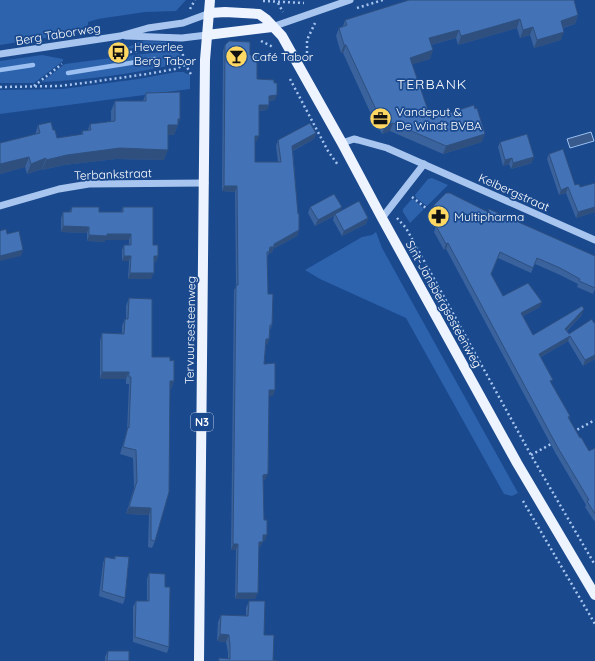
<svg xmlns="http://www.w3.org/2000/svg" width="595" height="661" font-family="Quicksand,sans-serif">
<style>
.green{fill:#2d62ac}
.water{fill:#385a8d;stroke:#9abff0}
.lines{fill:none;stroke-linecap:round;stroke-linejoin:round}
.stream{stroke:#9abff0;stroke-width:4.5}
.path{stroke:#a7c5ee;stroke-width:2.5;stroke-dasharray:2 3;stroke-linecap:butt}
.minor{stroke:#a7c5ee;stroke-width:7}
.major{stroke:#eef4ff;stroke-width:10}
.wall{fill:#3a629d}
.shaded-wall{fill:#2f507f}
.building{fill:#4372b6;stroke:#2f507f}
.labels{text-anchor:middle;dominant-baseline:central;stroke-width:3.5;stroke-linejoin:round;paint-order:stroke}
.shield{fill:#1a498e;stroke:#bac8dd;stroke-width:1}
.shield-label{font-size:11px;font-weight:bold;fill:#fff}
.street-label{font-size:12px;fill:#fff;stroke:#1a498e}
.poi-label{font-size:12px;fill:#fff;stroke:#1a498e;text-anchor:start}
.quarter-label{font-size:14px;letter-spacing:1px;fill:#fff;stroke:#1a498e}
</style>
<rect width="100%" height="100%" fill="#1a498e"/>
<!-- green -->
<g class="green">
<path d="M 0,0 L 186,0 L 176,11 L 145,12 L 98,19 L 88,22 L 88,25 L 70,34 L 0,45 Z"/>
<path d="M 141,41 L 171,42 L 168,45 L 124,49 Z"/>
<path d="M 173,51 L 179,53 L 181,57 L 176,64 C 133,74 87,80 42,82 L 43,81 L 65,64 L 142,54 Z"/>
<path d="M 42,55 L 63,59 L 63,61 L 34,83 L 0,83 L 0,61 Z"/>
<path d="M 176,72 L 183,72 L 190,75 L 190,89 L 0,114 L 0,90 L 63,89 L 138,79 Z"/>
<path d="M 432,178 L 448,185 L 427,206 L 416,198 L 415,195 L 428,179 Z"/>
<path d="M 413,199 L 424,209 L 410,223 L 403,212 L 403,209 L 411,200 Z"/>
<path d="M 376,232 L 382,248 L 518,493 L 512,496 L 504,494 L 406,318 L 320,279 L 305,270 L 362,237 L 372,235 Z"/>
</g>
<!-- water -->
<path class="water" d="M 591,132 L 594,141 L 570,148 L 567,139 Z"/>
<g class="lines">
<!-- stream -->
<g class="stream">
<path d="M 0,70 L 33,65"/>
<path d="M 68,73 L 155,59"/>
</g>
<!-- path -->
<g class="path">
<path d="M 263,1 L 304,3"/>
<path d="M 278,3 L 283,12"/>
<path d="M 357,8 L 383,0"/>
<path d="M 190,9 L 195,0"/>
<path d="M 261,41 L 271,46 L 274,48"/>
<path d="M 182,49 L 184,62 L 192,76"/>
<path d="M 130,52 L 155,49"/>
<path d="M 307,53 L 307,40 L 315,23"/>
<path d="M 290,79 L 328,151 L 338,165"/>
<path d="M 34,86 L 62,64"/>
<path d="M 0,87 L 59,86 L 84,83 L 147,74 L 175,69 L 193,62"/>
<path d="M 412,197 L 426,208"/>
<path d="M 397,218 L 406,228 L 531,455 L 595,565"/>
<path d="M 573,432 L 595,420"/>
<path d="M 531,455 L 553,443"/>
<path d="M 523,501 L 595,624"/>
</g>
<!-- minor -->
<g class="minor">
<path d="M 272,27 L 350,0"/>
<path d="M 126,36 L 182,38 L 207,35"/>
<path d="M 0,54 L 120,36 L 148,28 L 183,23 L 210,13"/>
<path d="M 342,143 L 354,139 L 358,140 L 387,148 L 595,240"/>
<path d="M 0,206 L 59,189 L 89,184 L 205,183"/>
<path d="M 382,218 L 424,164"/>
</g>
<!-- major -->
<g class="major">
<path d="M 210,13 L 225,12 L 259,14 L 266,19 L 282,36 L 342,143 L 382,218 L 517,463 L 595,595"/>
<path d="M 207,35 L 272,27"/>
<path d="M 199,661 L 205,60 L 210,0"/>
</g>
</g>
<!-- wall -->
<g class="wall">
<path d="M 578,15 L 575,24 L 563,28 L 561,40 L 534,48 L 530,35 L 520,38 L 517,28 L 458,45 L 456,38 L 431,45 L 430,59 L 412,64 L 431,119 L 482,142 L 443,154 L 390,131 L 382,134 L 378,126 L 376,125 L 343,53 L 341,53 L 336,36 L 339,28 L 343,26 L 345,20 Z"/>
<path d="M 225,45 L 250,55 L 257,79 L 274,83 L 275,100 L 269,101 L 269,105 L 267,110 L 259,111 L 257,141 L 255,141 L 255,162 L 278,162 L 276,146 L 278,140 L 316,133 L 314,139 L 293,151 L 299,230 L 297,236 L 273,249 L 272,253 L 269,253 L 267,258 L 268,294 L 272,325 L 270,330 L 269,339 L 267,345 L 266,345 L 264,364 L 273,396 L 269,396 L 265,480 L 263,480 L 264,520 L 265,541 L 263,541 L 260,547 L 258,547 L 255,599 L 235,599 L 236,550 L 231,550 L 234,290 L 236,287 L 235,192 L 222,191 L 223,51 Z"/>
<path d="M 146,93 L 180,119 L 174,135 L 168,135 L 164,160 L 116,159 L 64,165 L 42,170 L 42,169 L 27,174 L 25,167 L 0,174 L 0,143 L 35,135 L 38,125 L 57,138 L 81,135 L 82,131 L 88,130 L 90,124 L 111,122 L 111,111 L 115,101 L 143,101 Z"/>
<path d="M 500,142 L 532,163 L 511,169 L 509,164 L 503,166 L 498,147 Z"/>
<path d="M 549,154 L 575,185 L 580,187 L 595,183 L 595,212 L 576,218 L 566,193 L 559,195 L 547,159 Z"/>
<path d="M 434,205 L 488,212 L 595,256 L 595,289 L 593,294 L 577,287 L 578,284 L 558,274 L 535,264 L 531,273 L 498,258 L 491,274 L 503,296 L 540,307 L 523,316 L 533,335 L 582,315 L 567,331 L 595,359 L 583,366 L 568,341 L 541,357 L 551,384 L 570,416 L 569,419 L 580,438 L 589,451 L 595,448 L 595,520 L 594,521 L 585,507 L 586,505 L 556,454 L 446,249 L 444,250 L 434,232 L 436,226 L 438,225 L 432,215 L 432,210 Z"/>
<path d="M 72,207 L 99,212 L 121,212 L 123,207 L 153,245 L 158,256 L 156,262 L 154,262 L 151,279 L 128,279 L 129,261 L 122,261 L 122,250 L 124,245 L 129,245 L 129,240 L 105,240 L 105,242 L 87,241 L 87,233 L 61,232 L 61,218 L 63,212 L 69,212 Z"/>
<path d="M 310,207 L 340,211 L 368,218 L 366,224 L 342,236 L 333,220 L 334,216 L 315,226 L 308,213 Z"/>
<path d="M 129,298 L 152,357 L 170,361 L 174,381 L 171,389 L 170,389 L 155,541 L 152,548 L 148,547 L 149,515 L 126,514 L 134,488 L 133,458 L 120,454 L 127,431 L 129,384 L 126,384 L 126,379 L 100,379 L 100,341 L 102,333 L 122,334 L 122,326 L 125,319 L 126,319 L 126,306 Z"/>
<path d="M 115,556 L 125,598 L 123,604 L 99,596 L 103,563 L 105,557 L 114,559 Z"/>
<path d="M 149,573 L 165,587 L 169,647 L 167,653 L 133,642 L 133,607 L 136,601 L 147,601 L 147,579 Z"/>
<path d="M 249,601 L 264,635 L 273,660 L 278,661 L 218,661 L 219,658 L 228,659 L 228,653 L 226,642 L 217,641 L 218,622 L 221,615 L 246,616 L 246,608 Z"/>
<path d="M 108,651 L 129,661 L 105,661 L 105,657 Z"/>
</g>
<!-- shaded-wall -->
<g class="shaded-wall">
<path d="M 578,15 L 575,24 L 558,29 L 561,21 Z"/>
<path d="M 520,19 L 517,28 L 458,45 L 461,36 Z"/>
<path d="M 533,27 L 530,35 L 520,38 L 523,30 Z"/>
<path d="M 459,30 L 456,38 L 426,46 L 429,38 Z"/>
<path d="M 564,32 L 561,40 L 534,48 L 537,40 Z"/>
<path d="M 344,45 L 346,45 L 343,53 L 341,53 Z"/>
<path d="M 433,50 L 430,59 L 407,66 L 410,58 Z"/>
<path d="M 277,95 L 275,100 L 267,101 L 269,96 Z"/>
<path d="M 259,105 L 269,105 L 267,110 L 257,111 Z"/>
<path d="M 178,119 L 180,119 L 174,135 L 164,135 L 168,125 Z"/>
<path d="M 393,123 L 390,131 L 382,134 L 385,126 Z"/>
<path d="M 316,133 L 314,139 L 290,152 L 292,146 Z"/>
<path d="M 485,134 L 482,142 L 443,154 L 446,146 Z"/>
<path d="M 255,136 L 259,136 L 257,141 L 253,141 Z"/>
<path d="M 120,148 L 168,150 L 164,160 L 116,159 L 64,165 L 42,170 L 46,160 L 67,155 Z"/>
<path d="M 29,157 L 25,167 L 0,174 L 0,164 Z"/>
<path d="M 534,157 L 532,163 L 511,169 L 513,163 Z"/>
<path d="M 46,158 L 42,169 L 27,174 L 31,164 Z"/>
<path d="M 512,158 L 509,164 L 503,166 L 505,160 Z"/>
<path d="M 224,186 L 237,186 L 235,192 L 222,191 Z"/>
<path d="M 568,187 L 566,193 L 559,195 L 561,190 Z"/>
<path d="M 342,207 L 339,213 L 335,214 L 334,216 L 315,226 L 318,220 Z"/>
<path d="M 595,207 L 595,212 L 576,218 L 578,212 Z"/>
<path d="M 368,218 L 366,224 L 342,236 L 344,231 Z"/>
<path d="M 63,226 L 89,227 L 87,233 L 61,232 Z"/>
<path d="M 299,230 L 297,236 L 273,249 L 272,253 L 269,253 L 270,247 Z"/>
<path d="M 107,234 L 131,234 L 129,240 L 105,240 L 105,242 L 87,241 L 89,235 Z"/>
<path d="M 448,243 L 446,249 L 444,250 L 446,244 Z"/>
<path d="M 23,250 L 21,256 L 0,261 L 0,256 Z"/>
<path d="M 124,256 L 131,256 L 129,261 L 122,261 Z"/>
<path d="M 154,256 L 158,256 L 156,262 L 152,262 Z"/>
<path d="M 130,273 L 154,273 L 151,279 L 128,279 Z"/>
<path d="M 542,302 L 540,307 L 519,318 L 521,313 Z"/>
<path d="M 584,309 L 582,315 L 563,334 L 565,329 Z"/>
<path d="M 570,336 L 568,341 L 537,359 L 539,354 Z"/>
<path d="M 266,339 L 269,339 L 267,345 L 264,345 Z"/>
<path d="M 595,355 L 595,359 L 583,366 L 585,360 Z"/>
<path d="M 102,372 L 129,372 L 126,379 L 100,379 Z"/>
<path d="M 170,381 L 174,381 L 171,389 L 167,389 Z"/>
<path d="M 269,390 L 275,390 L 273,396 L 267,396 Z"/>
<path d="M 268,474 L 265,480 L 260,481 L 263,475 Z"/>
<path d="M 129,507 L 151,508 L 149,515 L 126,514 Z"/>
<path d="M 263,535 L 267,535 L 265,541 L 261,541 Z"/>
<path d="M 259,542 L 263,542 L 260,547 L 256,547 Z"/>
<path d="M 233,544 L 238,544 L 236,550 L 231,550 Z"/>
<path d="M 237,593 L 258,593 L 255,599 L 235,599 Z"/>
<path d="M 220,634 L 229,635 L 226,642 L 217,641 Z"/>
</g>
<!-- building -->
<g class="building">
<path d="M 409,0 L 574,0 L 578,15 L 561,21 L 564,32 L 537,40 L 533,27 L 523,30 L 520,19 L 461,36 L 459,30 L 429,38 L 433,50 L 410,58 L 431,119 L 474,105 L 475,109 L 477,108 L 485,134 L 446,146 L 393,123 L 385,126 L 381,118 L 379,116 L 346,45 L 344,45 L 339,28 L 347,25 L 345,20 Z"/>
<path d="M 229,41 L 250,42 L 250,55 L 257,55 L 257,79 L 274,80 L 274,83 L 277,83 L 277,95 L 269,96 L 269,105 L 259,105 L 259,136 L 255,136 L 255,162 L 281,162 L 278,140 L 310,123 L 316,133 L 292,146 L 298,214 L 299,213 L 299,230 L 274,244 L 274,247 L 270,247 L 269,252 L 267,252 L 268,294 L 273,294 L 272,325 L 270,325 L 269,339 L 266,339 L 264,364 L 275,363 L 275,390 L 269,390 L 268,474 L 263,475 L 264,520 L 267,520 L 267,535 L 263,535 L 263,542 L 259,542 L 258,593 L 237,593 L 238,544 L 233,544 L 236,285 L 238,285 L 237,186 L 224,186 L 225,45 Z"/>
<path d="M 180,92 L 180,119 L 178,119 L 178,125 L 168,125 L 168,150 L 120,148 L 67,155 L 46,160 L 46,158 L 31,164 L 29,157 L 0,164 L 0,143 L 40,133 L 38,125 L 51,122 L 53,130 L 55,130 L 57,138 L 83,134 L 82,131 L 91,130 L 90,124 L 115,121 L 115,101 L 146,101 L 146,93 Z"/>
<path d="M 527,134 L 534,157 L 513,163 L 512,158 L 505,160 L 500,142 Z"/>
<path d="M 563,149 L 575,185 L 579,184 L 580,187 L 595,183 L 595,207 L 578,212 L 568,187 L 561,190 L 549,154 Z"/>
<path d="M 446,193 L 450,193 L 488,212 L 489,209 L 595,256 L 595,288 L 579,281 L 580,279 L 560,268 L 537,258 L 533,268 L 500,252 L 491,274 L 503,296 L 528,283 L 542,302 L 521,313 L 533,335 L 582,306 L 584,309 L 565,329 L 569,334 L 592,319 L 594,323 L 595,322 L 595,355 L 585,360 L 570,336 L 539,354 L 553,380 L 550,381 L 570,416 L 568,417 L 580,438 L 581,437 L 589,451 L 595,448 L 595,514 L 587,501 L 589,500 L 558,448 L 448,243 L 446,244 L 436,226 L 442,223 L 434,209 L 434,205 Z"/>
<path d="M 334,194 L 342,207 L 318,220 L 310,207 Z"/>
<path d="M 359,201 L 368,218 L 344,231 L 335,214 Z"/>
<path d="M 72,207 L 99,207 L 99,212 L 123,212 L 123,207 L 153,207 L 153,245 L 158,245 L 158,256 L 154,256 L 154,273 L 130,273 L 131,256 L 124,256 L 124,245 L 131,245 L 131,234 L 107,234 L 107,236 L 89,235 L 89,227 L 63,226 L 63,212 L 71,212 Z"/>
<path d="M 6,229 L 7,234 L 19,231 L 23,250 L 0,256 L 0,231 Z"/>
<path d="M 129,298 L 152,299 L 152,357 L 170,357 L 170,361 L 174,360 L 174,381 L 170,381 L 169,492 L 155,541 L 151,540 L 151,508 L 129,507 L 137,481 L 136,450 L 123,447 L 128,427 L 129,428 L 131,377 L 129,377 L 129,372 L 102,372 L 102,333 L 124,334 L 125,319 L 128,319 Z"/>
<path d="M 115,556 L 129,557 L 125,598 L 102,591 L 105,557 L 115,559 Z"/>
<path d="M 149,573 L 165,574 L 165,587 L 170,587 L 169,647 L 135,637 L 136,601 L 149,601 Z"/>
<path d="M 249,601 L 265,601 L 264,635 L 274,635 L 273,660 L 278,661 L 219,661 L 219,658 L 230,659 L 230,646 L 229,635 L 220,634 L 221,615 L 248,616 Z"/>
<path d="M 108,651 L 129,651 L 129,661 L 107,661 Z"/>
</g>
<!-- icons -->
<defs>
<symbol id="bus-disc" viewBox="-11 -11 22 22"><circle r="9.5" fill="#ffd864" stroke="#1a498e"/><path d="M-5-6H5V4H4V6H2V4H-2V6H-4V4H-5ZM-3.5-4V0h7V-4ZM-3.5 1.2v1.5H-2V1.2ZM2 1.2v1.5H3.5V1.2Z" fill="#111"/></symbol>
<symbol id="bar-disc" viewBox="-11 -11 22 22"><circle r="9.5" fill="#ffd864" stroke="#1a498e"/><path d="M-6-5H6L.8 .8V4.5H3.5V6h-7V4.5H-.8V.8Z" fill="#111"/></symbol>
<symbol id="office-disc" viewBox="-11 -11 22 22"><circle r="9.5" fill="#ffd864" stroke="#1a498e"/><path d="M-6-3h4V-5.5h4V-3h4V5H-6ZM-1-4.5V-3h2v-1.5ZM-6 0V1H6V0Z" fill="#111"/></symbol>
<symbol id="pharmacy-disc" viewBox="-11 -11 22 22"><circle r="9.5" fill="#ffd864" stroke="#1a498e"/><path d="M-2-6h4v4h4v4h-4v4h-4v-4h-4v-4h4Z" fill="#111"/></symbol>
</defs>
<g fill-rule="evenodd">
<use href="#bus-disc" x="106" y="40" width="25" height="25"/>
<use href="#bar-disc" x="224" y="44" width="25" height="25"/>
<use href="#office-disc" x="368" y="106" width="25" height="25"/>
<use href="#pharmacy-disc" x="426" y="204" width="25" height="25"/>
</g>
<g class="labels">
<!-- shield labels -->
<rect class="shield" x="191" y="413" width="22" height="18" rx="3"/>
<g class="shield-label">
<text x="202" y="422">N3</text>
</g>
<!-- street labels -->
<g class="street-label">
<text transform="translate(58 34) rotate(-9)">Berg Taborweg</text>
<text transform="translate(113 174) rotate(-2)">Terbankstraat</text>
<text transform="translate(514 192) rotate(24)">Keibergstraat</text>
<text transform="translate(444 304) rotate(61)">Sint-Jansbergsesteenweg</text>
<text transform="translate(190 330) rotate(-89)">Tervuursesteenweg</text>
</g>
<!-- poi labels -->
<g class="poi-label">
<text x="134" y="46">Heverlee<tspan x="134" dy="14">Berg Tabor</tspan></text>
<text x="252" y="56">Café Tabor</text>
<text x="396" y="111">Vandeput &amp;<tspan x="396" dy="14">De Windt BVBA</tspan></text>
<text x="454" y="216">Multipharma</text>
</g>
<!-- quarter labels -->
<g class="quarter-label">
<text x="432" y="84">TERBANK</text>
</g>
</g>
</svg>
